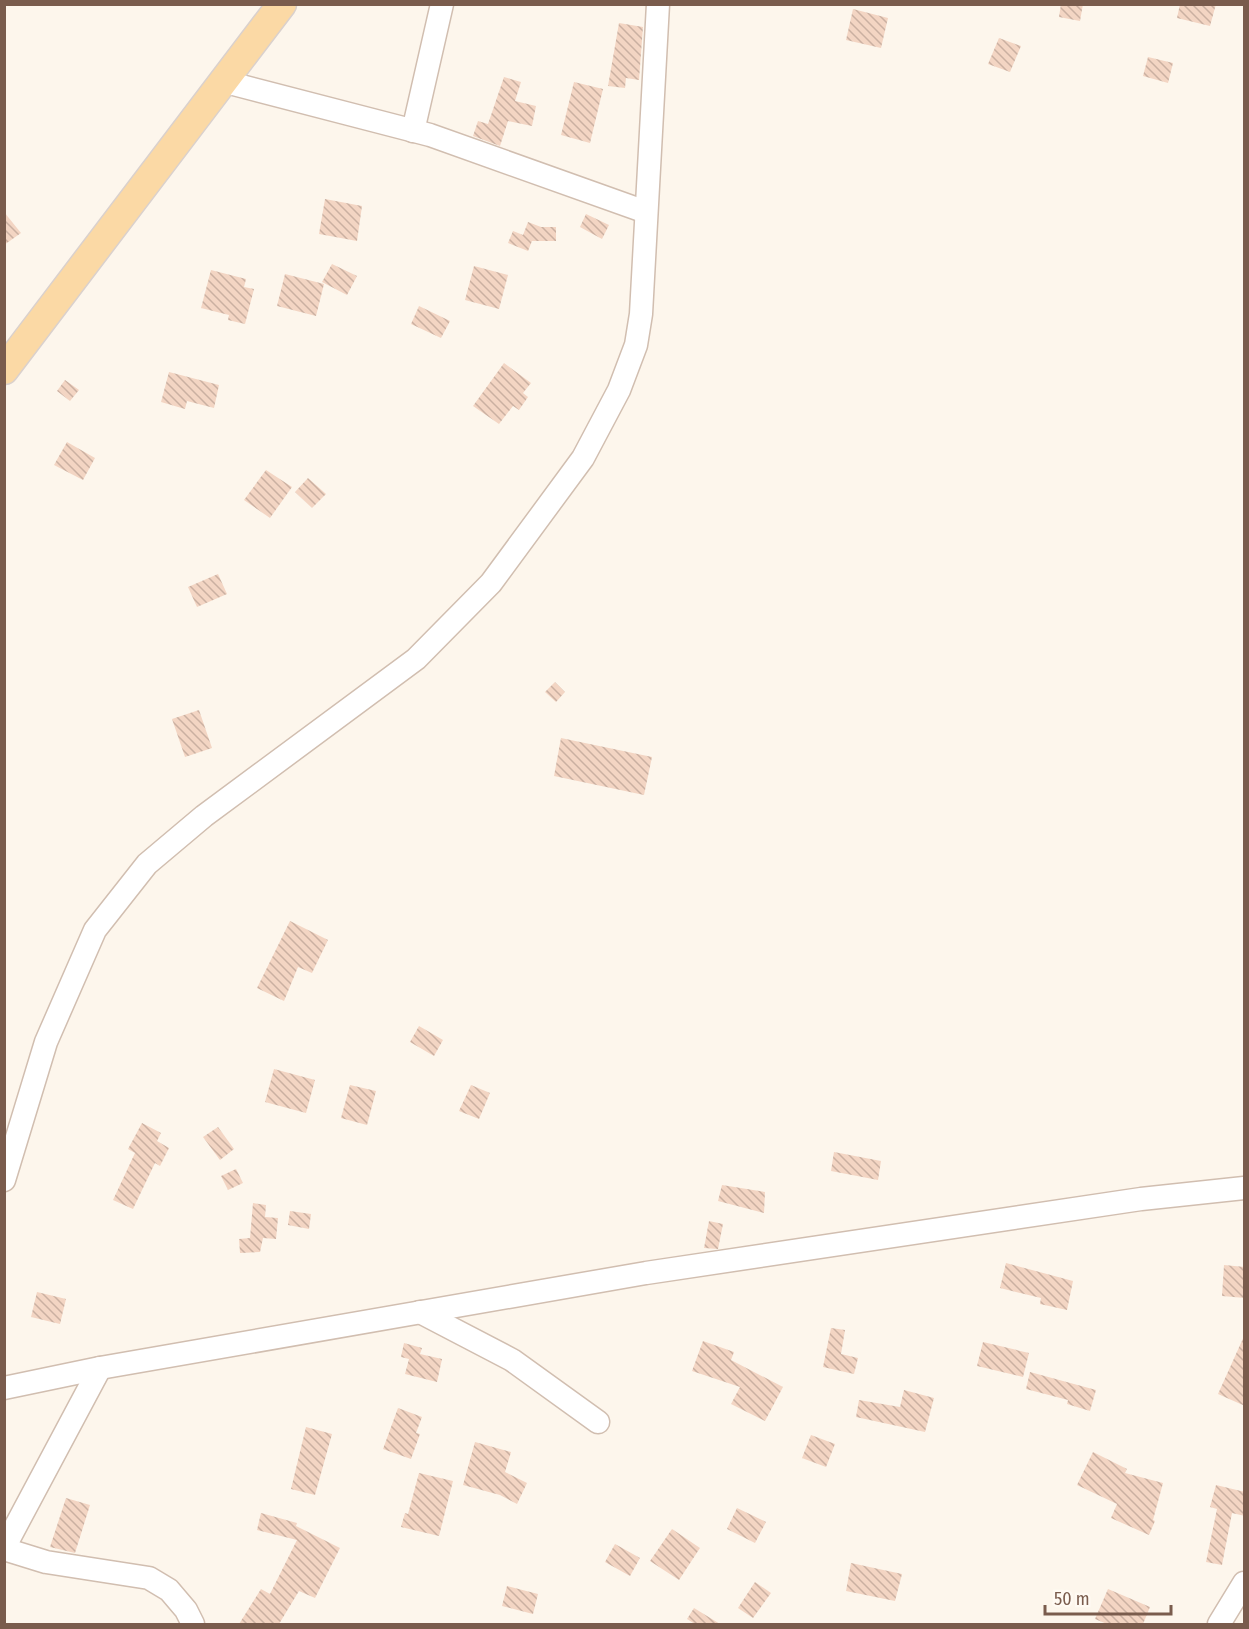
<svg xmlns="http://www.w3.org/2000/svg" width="1249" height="1629" font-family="'Fira Sans Condensed',sans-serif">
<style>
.building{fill:url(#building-back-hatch)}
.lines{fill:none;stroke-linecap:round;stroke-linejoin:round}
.minor-casing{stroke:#d1beb0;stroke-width:25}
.major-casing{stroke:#dad1cd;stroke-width:31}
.minor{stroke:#fff;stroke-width:22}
.major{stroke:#fbd9a5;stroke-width:28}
</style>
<defs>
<pattern id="building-back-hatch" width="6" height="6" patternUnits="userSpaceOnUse" patternTransform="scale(1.5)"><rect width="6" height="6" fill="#f3d5c3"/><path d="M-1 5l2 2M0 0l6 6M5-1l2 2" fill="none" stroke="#cab0a1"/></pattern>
</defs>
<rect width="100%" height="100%" fill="#fdf6ec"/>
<!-- building -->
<g class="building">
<path d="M 1061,4 L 1083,4 L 1080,21 L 1059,17 Z"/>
<path d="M 1180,4 L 1216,4 L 1210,26 L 1177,18 Z"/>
<path d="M 853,9 L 888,18 L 881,48 L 846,40 Z"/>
<path d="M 619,23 L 643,27 L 639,80 L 626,78 L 625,88 L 608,86 Z"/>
<path d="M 999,38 L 1021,46 L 1010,72 L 988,64 Z"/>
<path d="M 1148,57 L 1173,63 L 1168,83 L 1143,76 Z"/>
<path d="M 504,77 L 521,82 L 515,101 L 536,106 L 532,126 L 508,121 L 500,146 L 473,136 L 478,121 L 488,124 Z"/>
<path d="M 574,82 L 603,89 L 590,143 L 561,135 Z"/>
<path d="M 325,199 L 362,206 L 357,241 L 319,234 Z"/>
<path d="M 4,212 L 21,233 L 4,245 Z"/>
<path d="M 586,214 L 609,225 L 602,239 L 580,227 Z"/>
<path d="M 528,222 L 541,227 L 556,227 L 556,241 L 532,241 L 528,251 L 508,243 L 513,231 L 523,235 Z"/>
<path d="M 332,264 L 357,276 L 347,295 L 322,282 Z"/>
<path d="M 474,266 L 508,275 L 499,309 L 465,300 Z"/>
<path d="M 211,270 L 246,279 L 244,287 L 254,289 L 245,324 L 228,320 L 229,315 L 201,308 Z"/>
<path d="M 285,274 L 324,284 L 316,316 L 277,306 Z"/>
<path d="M 419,306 L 450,321 L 441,338 L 411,324 Z"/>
<path d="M 504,363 L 531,383 L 523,393 L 528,397 L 519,410 L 513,406 L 499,424 L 473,406 Z"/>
<path d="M 169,372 L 219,385 L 214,408 L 187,401 L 185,409 L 161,402 Z"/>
<path d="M 65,380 L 79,390 L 70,401 L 57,391 Z"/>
<path d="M 67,442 L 95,458 L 83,480 L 54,465 Z"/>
<path d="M 266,470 L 292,487 L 270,518 L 244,500 Z"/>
<path d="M 308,478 L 326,494 L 312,508 L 295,492 Z"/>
<path d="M 218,574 L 227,594 L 197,607 L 188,587 Z"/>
<path d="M 555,682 L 565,692 L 556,702 L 545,692 Z"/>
<path d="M 199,710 L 212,748 L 185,757 L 172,719 Z"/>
<path d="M 561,738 L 652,757 L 644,795 L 554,776 Z"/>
<path d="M 290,921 L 328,940 L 312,973 L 298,967 L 284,1001 L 257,988 Z"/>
<path d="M 419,1026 L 443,1040 L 434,1056 L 410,1042 Z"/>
<path d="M 274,1069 L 315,1080 L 306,1113 L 265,1102 Z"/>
<path d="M 350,1085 L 376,1091 L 367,1125 L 341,1118 Z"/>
<path d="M 471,1085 L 490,1093 L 479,1119 L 459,1111 Z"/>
<path d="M 142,1123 L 161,1133 L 157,1141 L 169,1148 L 160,1166 L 155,1163 L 133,1209 L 113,1200 L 135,1153 L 128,1149 Z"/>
<path d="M 218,1127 L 234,1149 L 220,1160 L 203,1137 Z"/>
<path d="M 834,1152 L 881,1161 L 878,1180 L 831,1171 Z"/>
<path d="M 236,1169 L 243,1183 L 228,1190 L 221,1176 Z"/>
<path d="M 722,1185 L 765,1192 L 764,1213 L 718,1201 Z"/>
<path d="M 253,1203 L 266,1205 L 265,1217 L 278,1218 L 276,1239 L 263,1238 L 260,1252 L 240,1253 L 239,1239 L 250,1238 Z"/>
<path d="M 290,1211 L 311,1214 L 309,1229 L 288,1225 Z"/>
<path d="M 709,1221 L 723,1224 L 718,1249 L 704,1248 Z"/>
<path d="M 1006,1263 L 1073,1281 L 1067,1310 L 1040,1304 L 1041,1298 L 1000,1288 Z"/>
<path d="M 1224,1265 L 1245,1267 L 1245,1298 L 1222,1296 Z"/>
<path d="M 37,1292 L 66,1299 L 60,1324 L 31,1317 Z"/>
<path d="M 831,1328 L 845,1330 L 841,1354 L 858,1358 L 854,1374 L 823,1367 Z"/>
<path d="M 1245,1334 L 1245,1406 L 1218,1394 Z"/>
<path d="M 703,1341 L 734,1352 L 731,1360 L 783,1387 L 765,1421 L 731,1404 L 740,1387 L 692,1371 Z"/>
<path d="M 983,1342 L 1029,1353 L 1023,1377 L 977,1366 Z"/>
<path d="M 404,1343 L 422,1348 L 420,1354 L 442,1359 L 437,1382 L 405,1374 L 409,1359 L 401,1357 Z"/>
<path d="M 1030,1372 L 1096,1390 L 1090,1411 L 1067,1404 L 1068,1400 L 1026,1389 Z"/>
<path d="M 904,1390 L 934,1398 L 925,1432 L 856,1417 L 859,1400 L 900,1407 Z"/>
<path d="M 398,1408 L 422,1417 L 416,1433 L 420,1434 L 411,1459 L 383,1449 Z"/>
<path d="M 306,1427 L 332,1434 L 315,1495 L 291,1489 Z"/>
<path d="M 811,1435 L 835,1444 L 826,1467 L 802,1458 Z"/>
<path d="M 475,1442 L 511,1452 L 505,1472 L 527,1483 L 517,1504 L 500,1495 L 463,1485 Z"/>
<path d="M 1093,1452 L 1127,1469 L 1125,1473 L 1163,1483 L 1153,1520 L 1155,1521 L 1149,1535 L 1111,1518 L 1117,1504 L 1077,1485 Z"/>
<path d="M 419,1473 L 453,1481 L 439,1536 L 401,1527 L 405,1513 L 408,1514 Z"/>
<path d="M 1216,1485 L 1245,1492 L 1245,1516 L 1232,1513 L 1222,1565 L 1206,1562 L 1217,1509 L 1210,1507 Z"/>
<path d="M 66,1498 L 90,1505 L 75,1553 L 50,1547 Z"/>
<path d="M 737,1508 L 766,1522 L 755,1543 L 727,1529 Z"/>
<path d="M 261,1513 L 297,1523 L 296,1526 L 340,1548 L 315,1598 L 299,1591 L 279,1624 L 239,1624 L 261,1589 L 270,1594 L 297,1540 L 257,1530 Z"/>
<path d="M 672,1529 L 700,1548 L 679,1580 L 650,1561 Z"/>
<path d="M 615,1544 L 640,1558 L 630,1576 L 605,1562 Z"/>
<path d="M 851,1563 L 902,1574 L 895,1601 L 846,1591 Z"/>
<path d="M 755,1582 L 771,1593 L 753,1618 L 738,1608 Z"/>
<path d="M 507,1586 L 538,1594 L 533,1614 L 502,1606 Z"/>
<path d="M 1108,1589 L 1150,1607 L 1143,1624 L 1107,1624 L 1095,1619 Z"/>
<path d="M 694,1608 L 720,1624 L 695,1624 L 687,1619 Z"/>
</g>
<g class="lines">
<defs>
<g id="minor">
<path d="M 222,81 L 430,135 L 646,212"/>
<path d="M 413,131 L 442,4"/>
<path d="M 4,1180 L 46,1042 L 95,930 L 147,864 L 204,816 L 416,659 L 491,583 L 583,458 L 619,390 L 636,345 L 641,314 L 658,4"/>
<path d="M 420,1312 L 512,1360 L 598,1422"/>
<path d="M 4,1388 L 100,1368 L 646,1273 L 1141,1199 L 1244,1188"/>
<path d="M 4,1548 L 100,1368"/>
<path d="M 4,1549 L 46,1562 L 149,1578 L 169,1590 L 186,1610 L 193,1624"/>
<path d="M 1219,1624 L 1244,1583"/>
</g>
<path id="major" d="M 4,370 L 282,4"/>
</defs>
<!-- minor casing -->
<use href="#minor" class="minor-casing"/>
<!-- major casing -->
<use href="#major" class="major-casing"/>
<!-- minor -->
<use href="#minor" class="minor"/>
<!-- major -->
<use href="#major" class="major"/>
</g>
<!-- border -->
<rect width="1249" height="1629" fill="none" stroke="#7a5c4d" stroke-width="12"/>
<!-- scale -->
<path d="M1045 1605v9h126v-9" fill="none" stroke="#7a5c4d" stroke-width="3"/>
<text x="1054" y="1605" font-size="18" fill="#7a5c4d" stroke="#fffaf3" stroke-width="4.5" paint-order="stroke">50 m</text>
</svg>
